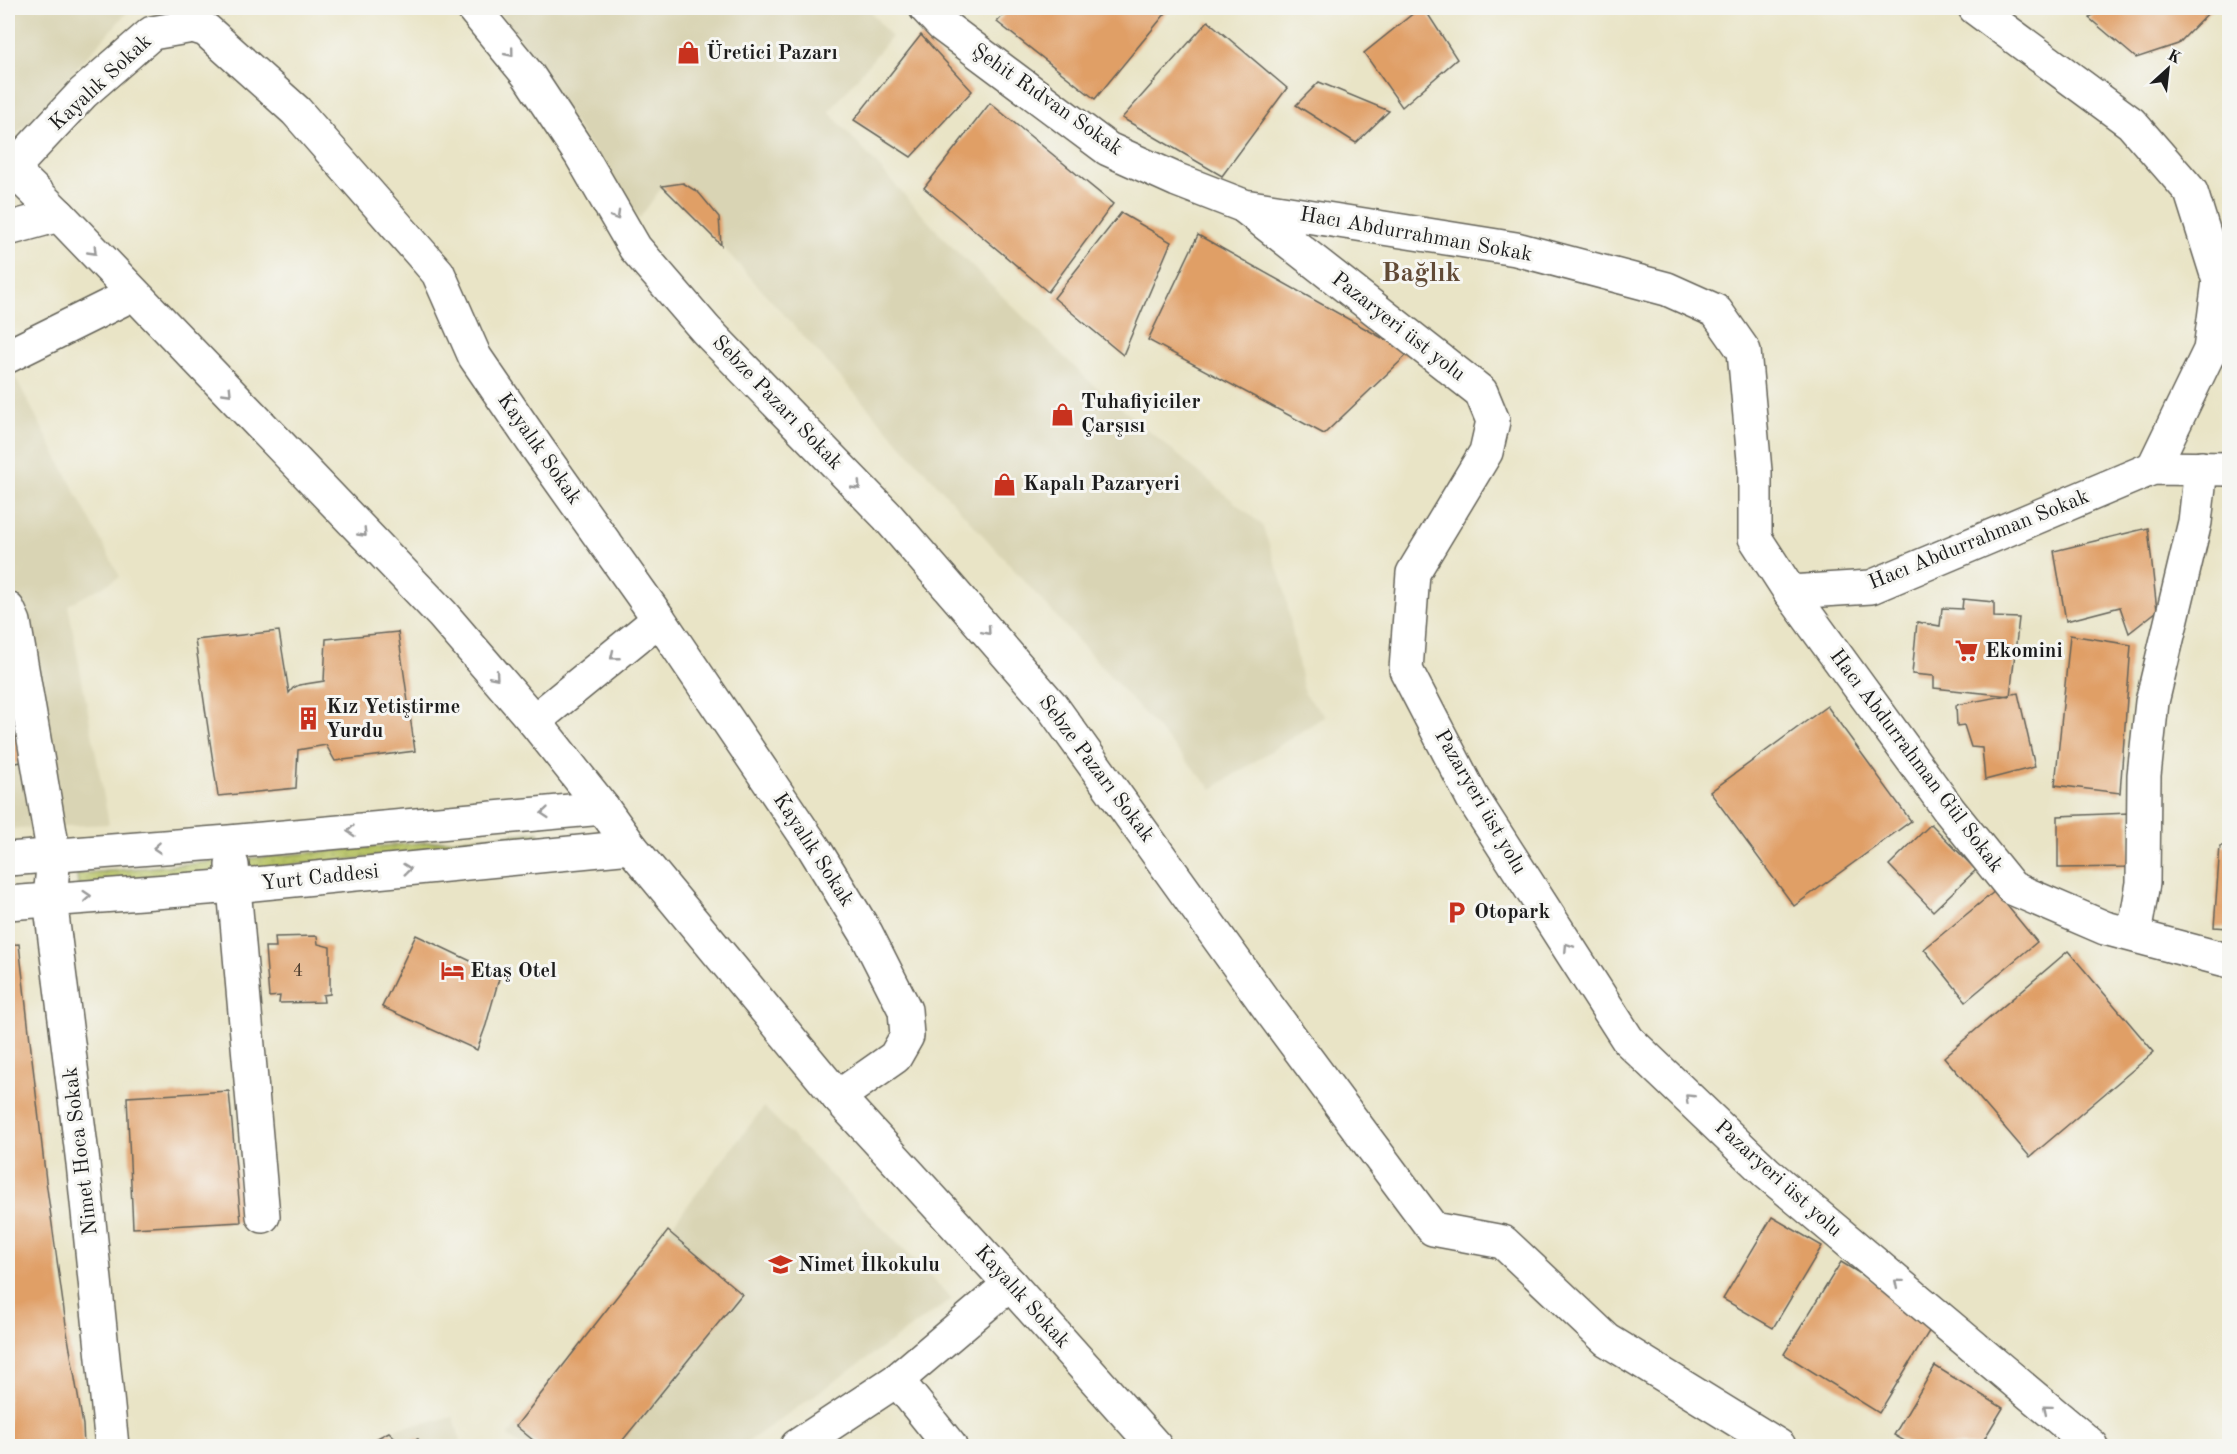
<svg xmlns="http://www.w3.org/2000/svg" width="2237" height="1454" font-family="'Old Standard TT',serif">
<style>
.built{fill:#d9d4b4}
.grass{fill:url(#grass-dots);stroke:#6a7040;stroke-width:1.5}
.building{fill:#e09f66}
.lines{fill:none;stroke-linecap:round;stroke-linejoin:round}
.minor-casing{stroke:#646258;stroke-width:36}
.minor{stroke:#fff;stroke-width:33}
.oneway{stroke:#999}
.labels{text-anchor:middle;dominant-baseline:central;stroke-width:6;stroke-linejoin:round;paint-order:stroke}
.number-label{font-size:18px;fill:#4d3d2e}
.poi-label{font-size:21px;font-weight:bold;fill:#1c1c1c;stroke:#f6f6f2;text-anchor:start}
.street-label{font-size:21px;fill:#1c1c1c;stroke:#f6f6f2}
.district-label{font-size:27px;font-weight:bold;fill:#614a36;stroke:#f6f6f2}
</style>
<defs>
<pattern id="grass-dots" width="8" height="8" patternUnits="userSpaceOnUse" patternTransform="scale(1.5)"><rect width="8" height="8" fill="#b7c365"/><path d="M2 2h.1M6 6h.1" fill="none" stroke="#9da757" stroke-width="1.8" stroke-linecap="round"/></pattern>
</defs>
<rect width="100%" height="100%" fill="#f6f6f2"/>
<filter id="ink" filterUnits="userSpaceOnUse"><feTurbulence type="fractalNoise" baseFrequency=".0167" numOctaves="2"/><feDisplacementMap in="SourceGraphic" scale="12" xChannelSelector="R" yChannelSelector="G"/><feConvolveMatrix kernelMatrix="1 2 1 2 8 2 1 2 1" color-interpolation-filters="sRGB"/></filter>
<filter id="wash" filterUnits="userSpaceOnUse"><feTurbulence type="fractalNoise" baseFrequency=".008" numOctaves="4" result="noise"/><feDisplacementMap in="SourceGraphic" scale="24" xChannelSelector="R" yChannelSelector="G"/><feGaussianBlur stdDeviation="1.35" result="paint"/><feColorMatrix in="noise" values="0 0 0 0 0 0 0 0 0 0 0 0 0 0 0 0 0 1.4 0 .05"/><feComposite in="paint" operator="in"/></filter>
<g filter="url(#wash)">
<rect width="100%" height="100%" fill="#e9e4c6"/>
<!-- built -->
<g class="built">
<path d="M 8,8 L 131,8 L 8,144 Z"/>
<path d="M 497,8 L 868,8 L 891,37 L 829,112 L 947,242 L 1088,380 L 1262,525 L 1284,588 L 1304,693 L 1325,716 L 1212,789 L 721,245 L 662,187 L 639,219 Z"/>
<path d="M 8,363 L 120,577 L 68,605 L 109,824 L 8,829 Z"/>
<path d="M 764,1107 L 952,1299 L 742,1446 L 521,1446 L 508,1436 Z"/>
<path d="M 454,1417 L 461,1446 L 362,1446 L 398,1428 Z"/>
</g>
<!-- grass -->
<path class="grass" d="M 539,832 L 540,841 L 78,886 L 77,874 Z"/>
<g id="blocks">
<!-- building -->
<g class="building">
<path d="M 1010,8 L 1170,8 L 1095,99 L 997,22 Z"/>
<path d="M 1420,8 L 1424,8 L 1457,59 L 1402,107 L 1364,53 Z"/>
<path d="M 2102,8 L 2213,8 L 2178,44 L 2136,58 L 2089,18 Z"/>
<path d="M 1208,21 L 1287,88 L 1222,176 L 1122,118 Z"/>
<path d="M 921,35 L 972,91 L 911,157 L 854,120 Z"/>
<path d="M 1319,82 L 1389,111 L 1356,143 L 1296,105 Z"/>
<path d="M 990,103 L 1113,204 L 1048,292 L 924,188 Z"/>
<path d="M 683,183 L 699,193 L 719,217 L 721,245 L 662,186 Z"/>
<path d="M 1121,213 L 1171,242 L 1123,355 L 1054,298 Z"/>
<path d="M 1198,235 L 1409,353 L 1324,434 L 1148,340 Z"/>
<path d="M 2148,528 L 2157,611 L 2129,633 L 2120,607 L 2066,621 L 2054,551 Z"/>
<path d="M 1963,599 L 1994,602 L 1994,617 L 2019,618 L 2010,696 L 1934,688 L 1934,676 L 1912,674 L 1917,622 L 1940,626 L 1942,608 L 1962,609 Z"/>
<path d="M 279,631 L 289,693 L 293,688 L 299,685 L 324,681 L 326,639 L 398,632 L 415,751 L 335,761 L 326,745 L 298,750 L 296,788 L 218,796 L 195,640 Z"/>
<path d="M 2070,635 L 2131,645 L 2120,793 L 2055,785 Z"/>
<path d="M 8,682 L 22,762 L 8,764 Z"/>
<path d="M 2018,693 L 2035,767 L 1985,780 L 1982,748 L 1971,747 L 1964,725 L 1957,726 L 1956,705 Z"/>
<path d="M 1827,706 L 1911,821 L 1794,906 L 1710,792 Z"/>
<path d="M 2129,813 L 2129,867 L 2058,868 L 2058,816 Z"/>
<path d="M 1931,824 L 1976,870 L 1933,911 L 1889,865 Z"/>
<path d="M 2220,846 L 2229,846 L 2229,928 L 2214,927 Z"/>
<path d="M 1995,891 L 2037,942 L 1966,1001 L 1924,949 Z"/>
<path d="M 416,935 L 500,975 L 486,1025 L 477,1050 L 382,1007 Z"/>
<path d="M 317,936 L 318,944 L 330,947 L 330,994 L 323,995 L 324,1002 L 279,1003 L 280,996 L 269,997 L 265,947 L 276,947 L 275,937 Z"/>
<path d="M 19,944 L 46,1181 L 67,1332 L 83,1425 L 84,1446 L 8,1446 L 8,945 Z"/>
<path d="M 2068,951 L 2154,1052 L 2030,1157 L 1944,1057 Z"/>
<path d="M 229,1091 L 241,1222 L 133,1228 L 127,1097 Z"/>
<path d="M 1772,1217 L 1822,1246 L 1773,1328 L 1723,1299 Z"/>
<path d="M 668,1231 L 742,1294 L 618,1446 L 540,1446 L 516,1426 Z"/>
<path d="M 1841,1262 L 1936,1320 L 1879,1413 L 1784,1354 Z"/>
<path d="M 1935,1366 L 2003,1408 L 1980,1446 L 1913,1446 L 1894,1435 Z"/>
<path d="M 389,1432 L 402,1444 L 418,1439 L 422,1446 L 362,1446 Z"/>
</g>
</g>
</g>
<g filter="url(#ink)">
<use href="#blocks" fill-opacity="0" stroke="#646258" stroke-width="1.5"/>
<g class="lines">
<defs>
<g id="minor">
<path d="M 473,8 L 528,75 L 581,155 L 635,248 L 706,330 L 887,516 L 1051,705 L 1268,1007 L 1433,1229 L 1503,1242 L 1607,1340 L 1779,1446"/>
<path d="M 926,8 L 942,25 L 1108,149 L 1177,180 L 1244,206 L 1516,249 L 1667,289 L 1716,311 L 1744,351 L 1755,471 L 1755,538 L 1790,592 L 1949,810 L 2012,888 L 2105,928 L 2230,961"/>
<path d="M 1975,8 L 2131,123 L 2191,192 L 2219,281 L 2210,350 L 2153,468"/>
<path d="M 8,165 L 59,215 L 442,614 L 534,721 L 603,808 L 631,847 L 838,1097 L 1010,1284 L 1155,1446"/>
<path d="M 12,169 L 83,93 L 152,33 L 193,26 L 206,30 L 296,111 L 438,273 L 475,357 L 538,449 L 659,619 L 814,848 L 866,933 L 905,1010 L 907,1036 L 895,1057 L 838,1097"/>
<path d="M 1246,208 L 1481,392 L 1493,421 L 1486,452 L 1413,573 L 1406,670 L 1472,797 L 1628,1040 L 1767,1173 L 2092,1446"/>
<path d="M 8,229 L 59,215"/>
<path d="M 8,356 L 133,294"/>
<path d="M 1790,592 L 1871,587 L 2153,468 L 2230,469"/>
<path d="M 8,609 L 14,622 L 54,856 L 50,899 L 83,1163 L 112,1446"/>
<path d="M 534,721 L 659,619"/>
<path d="M 8,859 L 229,842 L 603,808"/>
<path d="M 232,865 L 263,1216"/>
<path d="M 8,903 L 234,886 L 631,847"/>
<path d="M 2134,935 L 2143,883 L 2144,775 L 2152,702 L 2195,522 L 2201,468"/>
<path d="M 897,1380 L 950,1446"/>
<path d="M 797,1446 L 897,1380 L 1010,1284"/>
</g>
</defs>
<!-- minor casing -->
<use href="#minor" class="minor-casing"/>
<!-- minor -->
<use href="#minor" class="minor"/>
</g>
<!-- one-way arrows -->
<defs><path id="oneway-chevron" d="M-2-3.5L2.5 0L-2 3.5" fill="none" stroke-width="1.6" stroke-linecap="round" stroke-linejoin="round" transform="scale(1.5)"/></defs>
<g class="oneway">
<use href="#oneway-chevron" transform="translate(510 53) rotate(51)"/>
<use href="#oneway-chevron" transform="translate(616 216) rotate(60)"/>
<use href="#oneway-chevron" transform="translate(93 251) rotate(46)"/>
<use href="#oneway-chevron" transform="translate(228 392) rotate(46)"/>
<use href="#oneway-chevron" transform="translate(857 486) rotate(46)"/>
<use href="#oneway-chevron" transform="translate(363 533) rotate(46)"/>
<use href="#oneway-chevron" transform="translate(987 631) rotate(49)"/>
<use href="#oneway-chevron" transform="translate(614 656) rotate(141)"/>
<use href="#oneway-chevron" transform="translate(495 676) rotate(49)"/>
<use href="#oneway-chevron" transform="translate(545 813) rotate(175)"/>
<use href="#oneway-chevron" transform="translate(351 831) rotate(175)"/>
<use href="#oneway-chevron" transform="translate(157 848) rotate(176)"/>
<use href="#oneway-chevron" transform="translate(407 869) rotate(-6)"/>
<use href="#oneway-chevron" transform="translate(87 896) rotate(-4)"/>
<use href="#oneway-chevron" transform="translate(1568 947) rotate(-123)"/>
<use href="#oneway-chevron" transform="translate(1689 1098) rotate(-136)"/>
<use href="#oneway-chevron" transform="translate(1898 1283) rotate(-140)"/>
<use href="#oneway-chevron" transform="translate(2047 1409) rotate(-140)"/>
</g>
</g>
<!-- icons -->
<defs>
<symbol id="shop-bare" viewBox="-9 -9 18 18"><path d="M-5-2.5h2.3a2.7 3.5 0 0 1 5.4 0H5L5.5 6h-11ZM-1.5-2.5h3a1.5 2.3 0 0 0-3 0Z" fill="#c8321e" stroke="#f6f6f2" stroke-width="2.5" paint-order="stroke"/></symbol>
<symbol id="supermarket-bare" viewBox="-9 -9 18 18"><path d="M-6-5.5h2.5l.6 2H6L4.5 2H-2.5L-4.4-4H-6ZM-1.5 3.2a1.3 1.3 0 1 0 .1 0ZM3 3.2a1.3 1.3 0 1 0 .1 0Z" fill="#c8321e" stroke="#f6f6f2" stroke-width="2.5" paint-order="stroke"/></symbol>
<symbol id="building-bare" viewBox="-9 -9 18 18"><path d="M-4-6H4V6H1V3H-1V6H-4ZM-2.5-4.3h1.7v1.8h-1.7ZM.8-4.3h1.7v1.8H.8ZM-2.5-1h1.7V.8h-1.7ZM.8-1h1.7V.8H.8Z" fill="#c8321e" stroke="#f6f6f2" stroke-width="2.5" paint-order="stroke"/></symbol>
<symbol id="parking-bare" viewBox="-9 -9 18 18"><path d="M-3.5-5.5H1a3.5 3.5 0 0 1 0 7H-1V5.5H-3.5ZM-1-3.4V-.6H.8a1.4 1.4 0 0 0 0-2.8Z" fill="#c8321e" stroke="#f6f6f2" stroke-width="2.5" paint-order="stroke"/></symbol>
<symbol id="hotel-bare" viewBox="-9 -9 18 18"><path d="M-6-4.5h1.5V1H6V5H4.5V3h-9V5H-6ZM-4 0a1.8 1.8 0 1 1 3.6 0ZM.5 0V-2.5h3Q6-2.5 6 0Z" fill="#c8321e" stroke="#f6f6f2" stroke-width="2.5" paint-order="stroke"/></symbol>
<symbol id="school-bare" viewBox="-9 -9 18 18"><path d="M0-5L7-2L0 1L-7-2ZM-4 1L0 2.5L4 1V4Q0 6-4 4Z" fill="#c8321e" stroke="#f6f6f2" stroke-width="2.5" paint-order="stroke"/></symbol>
</defs>
<g fill-rule="evenodd">
<use href="#shop-bare" x="672" y="36" width="33" height="33"/>
<use href="#shop-bare" x="1046" y="398" width="33" height="33"/>
<use href="#shop-bare" x="988" y="468" width="33" height="33"/>
<use href="#supermarket-bare" x="1950" y="634" width="33" height="33"/>
<use href="#building-bare" x="292" y="702" width="33" height="33"/>
<use href="#parking-bare" x="1440" y="896" width="33" height="33"/>
<use href="#hotel-bare" x="436" y="954" width="33" height="33"/>
<use href="#school-bare" x="764" y="1248" width="33" height="33"/>
</g>
<g class="labels">
<!-- number labels -->
<g class="number-label">
<text x="298" y="971">4</text>
</g>
<!-- poi labels -->
<g class="poi-label">
<text x="706" y="53">Üretici Pazarı</text>
<text x="1081" y="402">Tuhafiyiciler<tspan x="1081" dy="24">Çarşısı</tspan></text>
<text x="1023" y="484">Kapalı Pazaryeri</text>
<text x="1985" y="651">Ekomini</text>
<text x="326" y="707">Kız Yetiştirme<tspan x="326" dy="24">Yurdu</tspan></text>
<text x="1474" y="912">Otopark</text>
<text x="470" y="971">Etaş Otel</text>
<text x="798" y="1265">Nimet İlkokulu</text>
</g>
<!-- street labels -->
<g class="street-label">
<text transform="translate(101 83) rotate(-43)">Kayalık Sokak</text>
<text transform="translate(1047 100) rotate(35)">Şehit Rıdvan Sokak</text>
<text transform="translate(1416 235) rotate(10)">Hacı Abdurrahman Sokak</text>
<text transform="translate(1398 327) rotate(38)">Pazaryeri üst yolu</text>
<text transform="translate(777 403) rotate(46)">Sebze Pazarı Sokak</text>
<text transform="translate(539 449) rotate(55)">Kayalık Sokak</text>
<text transform="translate(1979 540) rotate(-22)">Hacı Abdurrahman Sokak</text>
<text transform="translate(1916 761) rotate(53)">Hacı Abdurrahman Gül Sokak</text>
<text transform="translate(1096 769) rotate(53)">Sebze Pazarı Sokak</text>
<text transform="translate(1480 802) rotate(60)">Pazaryeri üst yolu</text>
<text transform="translate(813 850) rotate(57)">Kayalık Sokak</text>
<text transform="translate(320 878) rotate(-6)">Yurt Caddesi</text>
<text transform="translate(81 1151) rotate(-97)">Nimet Hoca Sokak</text>
<text transform="translate(1778 1179) rotate(42)">Pazaryeri üst yolu</text>
<text transform="translate(1022 1297) rotate(48)">Kayalık Sokak</text>
</g>
<!-- district labels -->
<g class="district-label">
<text x="1421" y="273">Bağlık</text>
</g>
</g>
<!-- margin -->
<rect width="2237" height="1454" fill="none" stroke="#f6f6f2" stroke-width="30"/>
<!-- north arrow -->
<g transform="translate(2168 69) rotate(27)" stroke="#f6f6f2" stroke-width="4.5" paint-order="stroke">
<path d="M0-4.5L10 22L0 15L-10 22Z" fill="#1c1c1c"/>
<text y="-9" font-size="16" font-weight="bold" text-anchor="middle" fill="#1c1c1c">K</text>
</g>
</svg>
